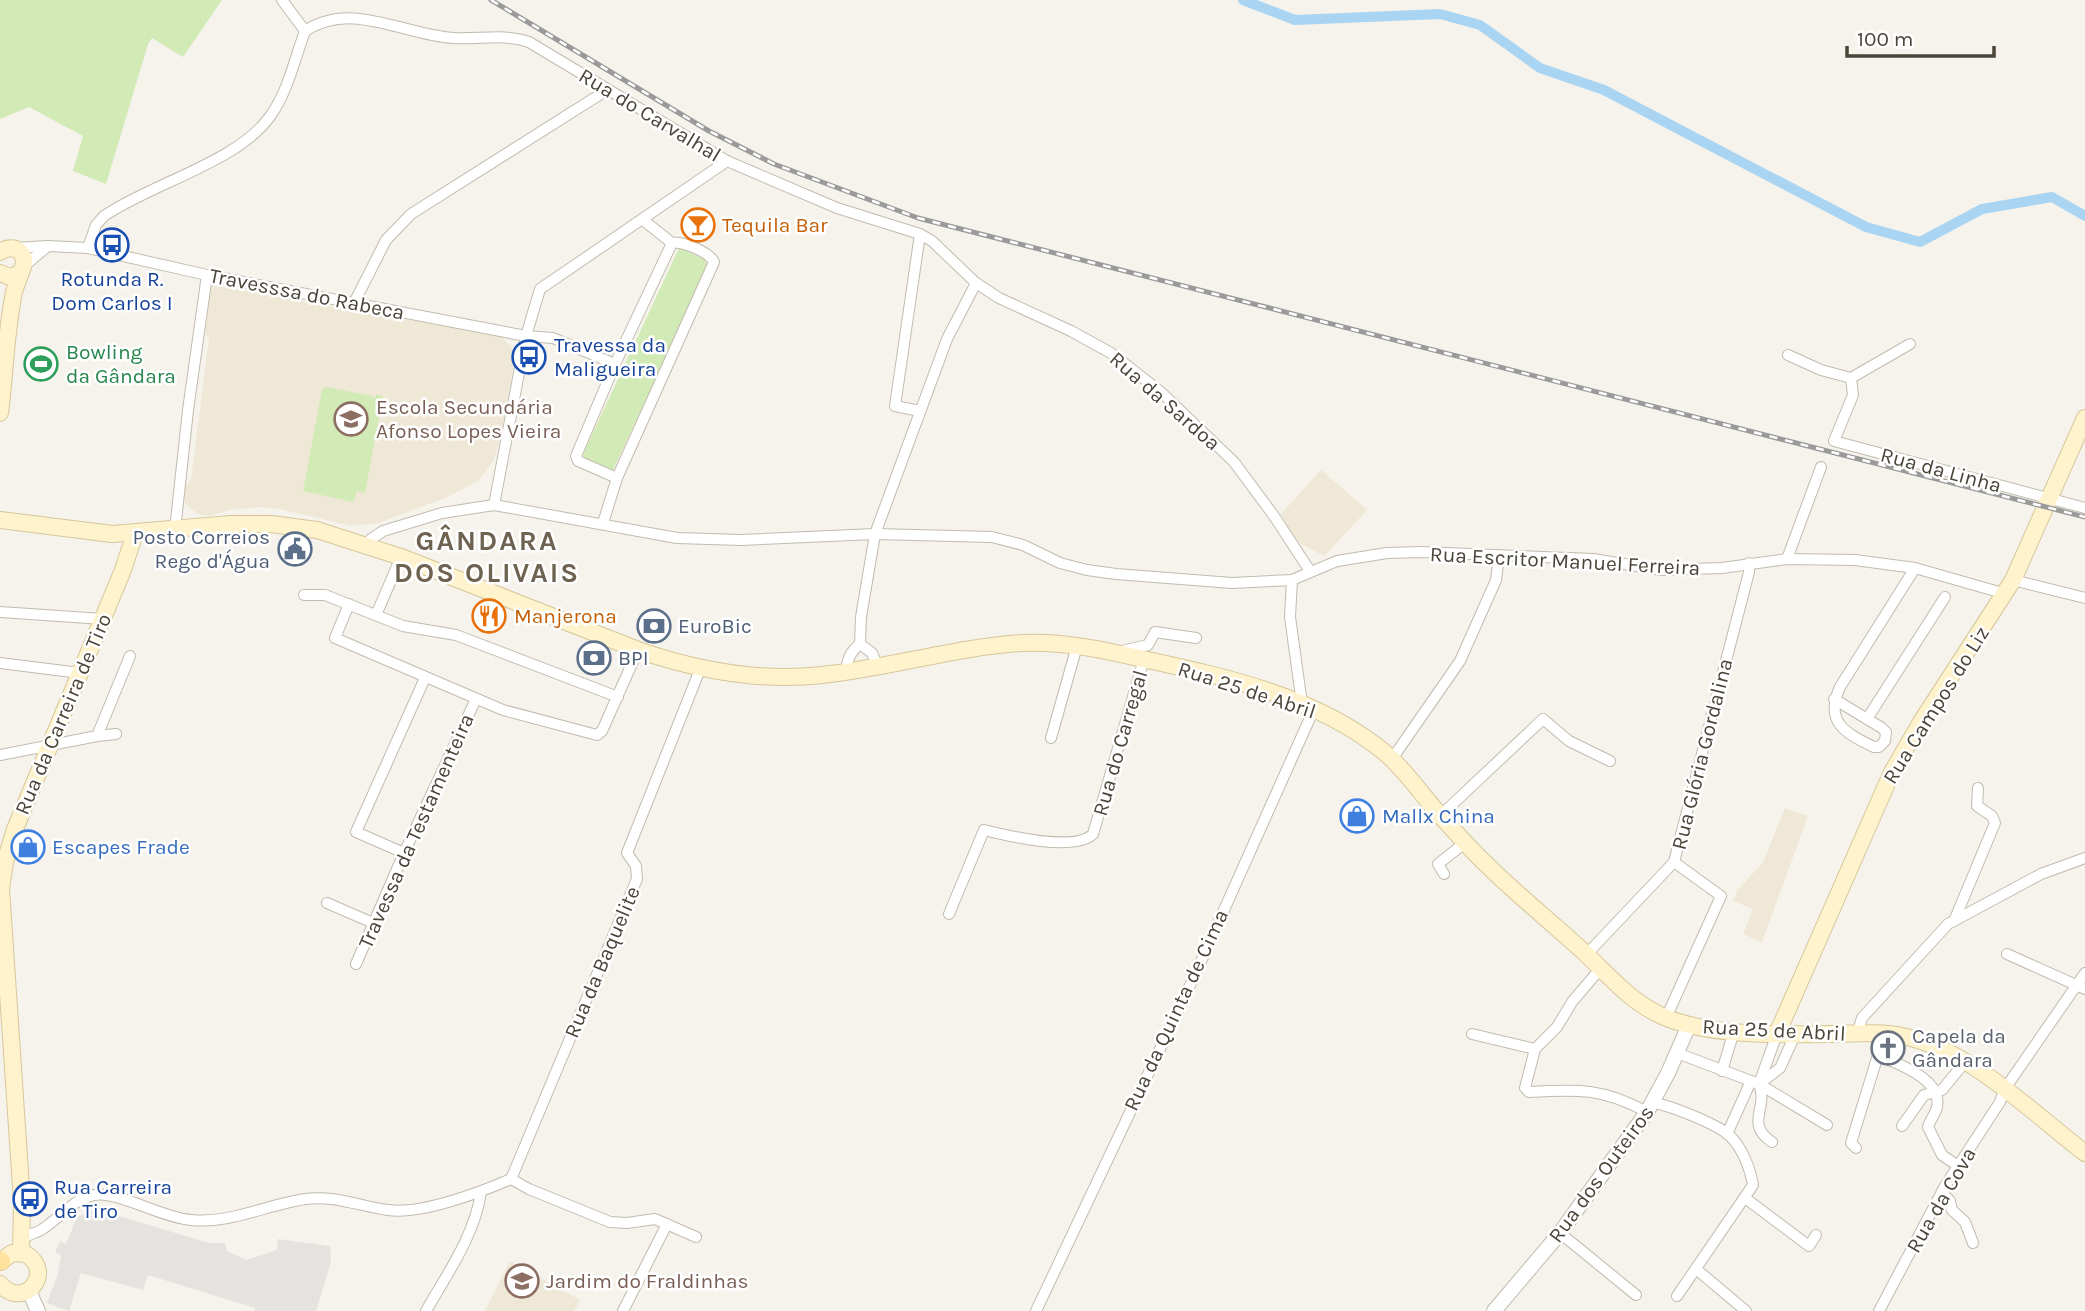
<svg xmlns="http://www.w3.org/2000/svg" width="2085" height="1311" font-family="Karla,sans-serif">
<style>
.education{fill:#efe8d6}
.green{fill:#d2eab5}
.parking{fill:#e5e3e0}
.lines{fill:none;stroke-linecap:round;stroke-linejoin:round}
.canal{stroke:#a9d4f2;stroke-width:10}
.minor-casing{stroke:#c2bbae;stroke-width:12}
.tertiary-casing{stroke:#c2bbae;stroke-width:16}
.secondary-casing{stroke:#d6c79b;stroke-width:18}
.primary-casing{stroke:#e6c16a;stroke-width:19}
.minor{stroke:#fff;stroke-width:10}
.tertiary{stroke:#fff;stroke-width:14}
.secondary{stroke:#fff3cd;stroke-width:16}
.primary{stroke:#ffe39c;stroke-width:18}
.rail-casing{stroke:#9a9a9a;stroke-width:5}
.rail{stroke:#fff;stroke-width:2.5;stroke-dasharray:8;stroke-linecap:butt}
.labels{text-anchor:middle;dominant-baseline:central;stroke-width:5;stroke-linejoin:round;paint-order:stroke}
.street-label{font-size:21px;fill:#4b4439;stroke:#fff}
.food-label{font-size:21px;fill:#c56008;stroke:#fff;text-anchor:start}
.transit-label{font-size:21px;fill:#164399;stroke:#fff;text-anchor:start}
.leisure-label{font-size:21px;fill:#27864d;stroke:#fff;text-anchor:start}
.education-label{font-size:21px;fill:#785e54;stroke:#fff;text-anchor:start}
.service-label{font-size:21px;fill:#4e5e75;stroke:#fff;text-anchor:start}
.shop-label{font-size:21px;fill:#366cbe;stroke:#fff;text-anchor:start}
.worship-label{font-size:21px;fill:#5b616d;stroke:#fff;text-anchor:start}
.district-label{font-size:28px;font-weight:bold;letter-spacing:2px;fill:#6e6250;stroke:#fff}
</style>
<rect width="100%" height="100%" fill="#f6f3ec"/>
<!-- education -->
<g class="education">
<path d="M 211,285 L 500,336 L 516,352 L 501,435 L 493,462 L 479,480 L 448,497 L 378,523 L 351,526 L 280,509 L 258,507 L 230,510 L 210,516 L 197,514 L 185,503 L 184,497 L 185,485 L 191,480 L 209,338 L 205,334 Z"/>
<path d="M 1321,470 L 1367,510 L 1324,556 L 1301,544 L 1293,535 L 1281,514 Z"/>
<path d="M 1785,808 L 1808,816 L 1762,942 L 1743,934 L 1753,909 L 1733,901 L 1737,891 L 1763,862 Z"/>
<path d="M 510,1261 L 580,1300 L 574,1311 L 485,1311 Z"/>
</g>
<!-- green -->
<g class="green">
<path d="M 0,0 L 222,0 L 183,57 L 152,38 L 148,44 L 106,184 L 73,171 L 83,136 L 29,107 L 0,119 Z"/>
<path d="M 679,248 L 704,259 L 708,267 L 612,472 L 585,460 L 583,454 Z"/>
<path d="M 326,387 L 372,396 L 375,399 L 376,394 L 383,396 L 365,493 L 357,491 L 353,502 L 303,491 L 322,390 Z"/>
</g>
<!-- parking -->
<path class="parking" d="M 93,1210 L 99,1210 L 209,1243 L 225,1243 L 227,1251 L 246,1260 L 277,1250 L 278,1239 L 330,1246 L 331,1262 L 316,1311 L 255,1311 L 255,1308 L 148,1275 L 143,1290 L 81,1273 L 69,1311 L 47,1303 L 58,1274 L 61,1255 L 55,1252 L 60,1241 L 66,1244 L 77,1217 Z"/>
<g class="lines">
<!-- canal -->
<path class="canal" d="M 1243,0 L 1295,20 L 1440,14 L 1480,25 L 1540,68 L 1604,90 L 1866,227 L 1920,242 L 1982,209 L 2052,197 L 2085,216"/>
<defs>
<g id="minor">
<path d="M 305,31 C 352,0 403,35 453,38 C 478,40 504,33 529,42 L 727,161 L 837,208 L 920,234 L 932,241 L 976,283 L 999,298 L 1071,331 L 1111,353 L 1162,393 L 1234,462 L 1274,516 L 1310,571"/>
<path d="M 643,220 L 672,243"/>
<path d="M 920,234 L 895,406 L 920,411"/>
<path d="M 14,248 L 48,246 L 88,248 L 207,275 L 526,336 L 553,338 L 615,364"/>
<path d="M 88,248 L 96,225 L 104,216 C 152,183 239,162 271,115 C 288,91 295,58 305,31 L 282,0"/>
<path d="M 23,267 L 48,246"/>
<path d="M 354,303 L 386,240 L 411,214 L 607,90"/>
<path d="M 1788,355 L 1821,370 L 1851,378 L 1910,344"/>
<path d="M 1851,378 L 1853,395 L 1834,441 L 2085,508"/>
<path d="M 494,505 L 526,336 L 540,289 L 727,161"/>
<path d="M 603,523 L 617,478 L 714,262 C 709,252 683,241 672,243 L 615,364 L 576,456 L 578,461 L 617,478"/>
<path d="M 175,530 L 188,410 L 207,275"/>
<path d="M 368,545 L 371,539 L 383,531 L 442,513 L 494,505 L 677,538 L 741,540 L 875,534 L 992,537 L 1023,545 L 1060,563 L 1087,570 L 1116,574 L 1232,583 L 1292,580 L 1337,561 L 1387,553 L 1421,552 L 1593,559 L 1661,570 L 1722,568 L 1787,559 L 1855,560 L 1915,568 L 2006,594"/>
<path d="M 1787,559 L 1821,467"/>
<path d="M 1292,580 L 1290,617 L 1302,704"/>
<path d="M 2013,580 L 2085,598"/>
<path d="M 304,595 L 325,595 L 403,626 L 456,635 L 618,697"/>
<path d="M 349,604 L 335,638 L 503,710 L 597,735 L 602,731 L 638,650"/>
<path d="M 0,612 L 103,619"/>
<path d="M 376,615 L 401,557"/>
<path d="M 860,644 L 872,653 L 878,667"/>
<path d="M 1123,655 L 1126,650 L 1148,645 L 1155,632 L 1196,638"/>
<path d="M 0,663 L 80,673"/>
<path d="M 847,672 C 846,660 851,651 860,644 L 861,617 L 875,534 L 947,339 L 976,283"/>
<path d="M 1834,699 L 1882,728 L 1886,732 L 1885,741 L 1879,747 L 1874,747 C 1845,733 1824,722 1840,687 L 1915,568"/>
<path d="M 1867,719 L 1945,597"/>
<path d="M 97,736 L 116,734"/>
<path d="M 1051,738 L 1077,646"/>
<path d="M 0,755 L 97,736 L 130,656"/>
<path d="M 1392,759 L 1460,661 L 1496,580 L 1499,556"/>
<path d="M 1440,816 L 1543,719 L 1569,741 L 1610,761"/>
<path d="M 404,853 L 356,832 L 425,678"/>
<path d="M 1444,874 L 1438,864 L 1466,842"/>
<path d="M 327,903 L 373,923"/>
<path d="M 949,914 L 984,830 C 1008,836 1075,852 1093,834 L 1144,659"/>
<path d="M 1954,921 L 1995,823 L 1992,816 L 1977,806 L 1978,788"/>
<path d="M 2007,954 L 2085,989"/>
<path d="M 1586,955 L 1674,862 L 1749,572 L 1749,563"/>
<path d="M 356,964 L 404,853 L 476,699"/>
<path d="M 1600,969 L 1572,1002 L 1557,1027 L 1535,1049 L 1525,1088 L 1529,1092 C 1578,1089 1603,1088 1647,1112"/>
<path d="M 1666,1018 L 1721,896 L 1674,862"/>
<path d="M 1472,1034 L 1535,1049"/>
<path d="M 1857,1034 L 1862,1018 L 1948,924 L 2041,874 L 2085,858"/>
<path d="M 1677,1053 L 1759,1084 L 1827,1125"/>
<path d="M 1878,1055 C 1896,1063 1943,1079 1937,1107 C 1936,1113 1930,1120 1928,1127 L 1942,1155 L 1958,1166"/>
<path d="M 1722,1071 L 1734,1031"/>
<path d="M 1760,1081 L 1777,1034"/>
<path d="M 1759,1084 C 1769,1108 1744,1123 1772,1142"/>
<path d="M 1759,1084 L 1780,1068 L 1795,1035"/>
<path d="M 1653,1103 C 1670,1105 1716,1124 1729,1135 C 1742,1147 1750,1168 1753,1185 L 1677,1296"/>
<path d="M 1902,1126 L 1924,1095 L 1942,1090 L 1965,1062"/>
<path d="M 1727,1134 L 1751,1081"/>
<path d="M 1856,1148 L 1851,1143 L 1878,1055 L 1879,1033"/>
<path d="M 511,1179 L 637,879 L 636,866 L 627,853 L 701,667"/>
<path d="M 1942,1192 L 1950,1201 L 1952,1210 L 1965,1222 L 1973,1243"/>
<path d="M 1745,1198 L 1809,1246 L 1816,1235"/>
<path d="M 1560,1233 L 1636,1295"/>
<path d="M 22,1238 C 28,1235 35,1233 41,1230 C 59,1219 73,1199 94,1195 C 116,1190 162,1218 191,1220 C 230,1224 266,1205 305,1199 C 335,1195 359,1206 388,1210 C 421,1215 481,1192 511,1179 L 529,1189 L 610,1222 L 627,1223 L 655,1219 L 696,1237"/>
<path d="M 1696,1269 L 1746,1311"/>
<path d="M 426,1311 C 447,1274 475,1235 481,1192"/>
<path d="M 623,1311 L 667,1224"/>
<path d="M 1036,1311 L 1194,977 L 1314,709"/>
<path d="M 1879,1311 L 1945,1186 L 2000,1102 L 2004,1090 L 2085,973"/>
</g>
<g id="tertiary">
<path d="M 29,1291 L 38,1311"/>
<path d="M 1494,1311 L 1560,1233 L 1647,1112 L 1668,1073 L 1689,1025"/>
</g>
<g id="secondary">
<path d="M 0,252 C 10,245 24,248 24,262 C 24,267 16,284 14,292 C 6,331 5,373 0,413"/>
<path d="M 0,273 L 10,277 L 18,274"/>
<path d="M 0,520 L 112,534 L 231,524 L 271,524 L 317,530 L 401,557 L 638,650 C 696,670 760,682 822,675 C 889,668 955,647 1023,643 C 1063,641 1104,650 1143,659 C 1227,677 1317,697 1384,752 C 1401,766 1414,784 1428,801 C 1441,817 1456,833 1471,849 C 1507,887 1547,918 1585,953 C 1609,976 1630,1001 1660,1015 C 1704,1036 1780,1035 1829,1034 C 1853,1034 1878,1031 1902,1036 C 1970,1049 2031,1112 2085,1153"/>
<path d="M 1777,1034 L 1892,772 L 1921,722 L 2013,580 L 2085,418"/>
<path d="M 21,1253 L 22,1202 L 1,889 L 5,862 L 15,829 L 123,570 L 135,533"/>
<path d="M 0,1262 L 12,1253 L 26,1254 C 56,1273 23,1311 0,1284"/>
</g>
<path id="primary" d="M 0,1261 L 1,1261"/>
</defs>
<!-- minor casing -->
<use href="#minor" class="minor-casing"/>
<!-- tertiary casing -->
<use href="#tertiary" class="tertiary-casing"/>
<!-- secondary casing -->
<use href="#secondary" class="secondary-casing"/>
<!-- primary casing -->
<use href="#primary" class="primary-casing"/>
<!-- minor -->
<use href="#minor" class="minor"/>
<!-- tertiary -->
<use href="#tertiary" class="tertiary"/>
<!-- secondary -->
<use href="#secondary" class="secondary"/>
<!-- primary -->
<use href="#primary" class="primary"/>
<defs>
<path id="rail" d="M 491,0 L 709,131 L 774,164 L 918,218 L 2085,517"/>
</defs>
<!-- rail casing -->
<use href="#rail" class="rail-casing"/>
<!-- rail -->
<use href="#rail" class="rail"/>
</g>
<!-- icons -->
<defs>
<symbol id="bar-ring" viewBox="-11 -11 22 22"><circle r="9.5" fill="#fff" stroke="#e8710a" stroke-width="1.5"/><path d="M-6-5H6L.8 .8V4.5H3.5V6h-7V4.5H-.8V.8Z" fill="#e8710a"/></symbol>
<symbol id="bus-ring" viewBox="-11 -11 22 22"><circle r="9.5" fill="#fff" stroke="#1a4fb4" stroke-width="1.5"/><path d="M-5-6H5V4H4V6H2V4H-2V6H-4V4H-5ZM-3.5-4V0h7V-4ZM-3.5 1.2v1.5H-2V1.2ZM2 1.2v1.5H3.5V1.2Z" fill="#1a4fb4"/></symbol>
<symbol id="stadium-ring" viewBox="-11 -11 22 22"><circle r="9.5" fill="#fff" stroke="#2e9e5b" stroke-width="1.5"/><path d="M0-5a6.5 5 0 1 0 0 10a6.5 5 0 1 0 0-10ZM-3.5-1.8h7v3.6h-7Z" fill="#2e9e5b"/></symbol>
<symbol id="school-ring" viewBox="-11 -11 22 22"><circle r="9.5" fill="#fff" stroke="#8d6e63" stroke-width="1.5"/><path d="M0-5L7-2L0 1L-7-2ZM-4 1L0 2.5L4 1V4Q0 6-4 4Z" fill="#8d6e63"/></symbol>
<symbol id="civic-ring" viewBox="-11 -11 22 22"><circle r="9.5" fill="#fff" stroke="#5c6f8a" stroke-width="1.5"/><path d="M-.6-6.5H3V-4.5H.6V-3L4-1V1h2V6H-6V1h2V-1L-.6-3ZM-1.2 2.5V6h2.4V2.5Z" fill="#5c6f8a"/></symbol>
<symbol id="restaurant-ring" viewBox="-11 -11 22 22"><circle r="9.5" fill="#fff" stroke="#e8710a" stroke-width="1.5"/><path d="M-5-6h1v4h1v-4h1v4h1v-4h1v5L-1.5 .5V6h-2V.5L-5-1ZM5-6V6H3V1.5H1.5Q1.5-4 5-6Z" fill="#e8710a"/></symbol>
<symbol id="bank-ring" viewBox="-11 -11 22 22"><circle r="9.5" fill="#fff" stroke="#5c6f8a" stroke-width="1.5"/><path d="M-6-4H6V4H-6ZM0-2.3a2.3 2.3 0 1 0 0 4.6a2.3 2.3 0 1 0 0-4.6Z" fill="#5c6f8a"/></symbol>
<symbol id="shop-ring" viewBox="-11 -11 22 22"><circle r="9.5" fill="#fff" stroke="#3f7fe0" stroke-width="1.5"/><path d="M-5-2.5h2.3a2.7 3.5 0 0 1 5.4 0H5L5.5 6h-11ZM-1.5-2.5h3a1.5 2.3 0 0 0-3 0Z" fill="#3f7fe0"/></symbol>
<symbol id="church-ring" viewBox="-11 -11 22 22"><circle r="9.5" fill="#fff" stroke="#6b7280" stroke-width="1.5"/><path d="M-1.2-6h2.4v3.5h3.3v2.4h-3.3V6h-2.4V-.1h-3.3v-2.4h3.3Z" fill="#6b7280"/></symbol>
</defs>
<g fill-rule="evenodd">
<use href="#bar-ring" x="679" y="206" width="38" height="38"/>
<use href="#bus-ring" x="93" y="226" width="38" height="38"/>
<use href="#bus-ring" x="510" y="338" width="38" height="38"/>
<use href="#stadium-ring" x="22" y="345" width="38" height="38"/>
<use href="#school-ring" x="332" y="400" width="38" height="38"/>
<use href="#civic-ring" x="276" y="530" width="38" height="38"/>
<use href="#restaurant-ring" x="470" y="597" width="38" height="38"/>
<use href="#bank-ring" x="635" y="607" width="38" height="38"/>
<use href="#bank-ring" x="575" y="639" width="38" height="38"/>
<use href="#shop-ring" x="1338" y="797" width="38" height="38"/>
<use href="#shop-ring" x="9" y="828" width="38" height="38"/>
<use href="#church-ring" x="1869" y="1029" width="38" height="38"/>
<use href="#bus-ring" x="11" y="1180" width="38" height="38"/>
<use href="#school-ring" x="503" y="1262" width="38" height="38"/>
</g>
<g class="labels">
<!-- street labels -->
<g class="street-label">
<text transform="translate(650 115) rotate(31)">Rua do Carvalhal</text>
<text transform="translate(307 294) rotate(11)">Travesssa do Rabeca</text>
<text transform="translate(1165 401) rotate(41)">Rua da Sardoa</text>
<text transform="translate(1941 470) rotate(15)">Rua da Linha</text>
<text transform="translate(1565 561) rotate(3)">Rua Escritor Manuel Ferreira</text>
<text transform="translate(1247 690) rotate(18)">Rua 25 de Abril</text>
<text transform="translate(1936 705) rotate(-58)">Rua Campos do Liz</text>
<text transform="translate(63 714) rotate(-67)">Rua da Carreira de Tiro</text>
<text transform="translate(1120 743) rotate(-74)">Rua do Carregal</text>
<text transform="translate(1702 754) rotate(-76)">Rua Glória Gordalina</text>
<text transform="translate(416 831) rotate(-66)">Travessa da Testamenteira</text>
<text transform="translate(602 962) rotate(-67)">Rua da Baquelite</text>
<text transform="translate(1176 1010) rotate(-65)">Rua da Quinta de Cima</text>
<text transform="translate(1774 1030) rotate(3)">Rua 25 de Abril</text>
<text transform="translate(1601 1174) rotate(-54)">Rua dos Outeiros</text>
<text transform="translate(1941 1200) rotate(-60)">Rua da Cova</text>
</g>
<!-- food labels -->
<g class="food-label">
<text x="722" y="225">Tequila Bar</text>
<text x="514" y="616">Manjerona</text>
</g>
<!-- transit labels -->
<g class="transit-label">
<text x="112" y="279" text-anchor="middle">Rotunda R.<tspan x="112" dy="24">Dom Carlos I</tspan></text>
<text x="554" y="345">Travessa da<tspan x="554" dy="24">Maligueira</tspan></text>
<text x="54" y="1187">Rua Carreira<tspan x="54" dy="24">de Tiro</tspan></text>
</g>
<!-- leisure labels -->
<g class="leisure-label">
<text x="66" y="352">Bowling<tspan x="66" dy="24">da Gândara</tspan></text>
</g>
<!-- education labels -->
<g class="education-label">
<text x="376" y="407">Escola Secundária<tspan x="376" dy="24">Afonso Lopes Vieira</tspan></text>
<text x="546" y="1281">Jardim do Fraldinhas</text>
</g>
<!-- service labels -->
<g class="service-label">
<text x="270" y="537" text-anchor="end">Posto Correios<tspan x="270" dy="24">Rego d'Água</tspan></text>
<text x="678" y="626">EuroBic</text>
<text x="618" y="658">BPI</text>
</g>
<!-- shop labels -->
<g class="shop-label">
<text x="1382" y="816">Mallx China</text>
<text x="52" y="847">Escapes Frade</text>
</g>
<!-- worship labels -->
<g class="worship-label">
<text x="1912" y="1036">Capela da<tspan x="1912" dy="24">Gândara</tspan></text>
</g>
<!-- district labels -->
<g class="district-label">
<text x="487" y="540">GÂNDARA<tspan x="487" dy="32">DOS OLIVAIS</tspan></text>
</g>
</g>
<!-- scale -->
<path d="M1847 46v10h147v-10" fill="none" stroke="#4b4439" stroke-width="3.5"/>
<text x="1857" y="46" font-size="21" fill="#4b4439" stroke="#ffffff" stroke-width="5" paint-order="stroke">100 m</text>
</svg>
